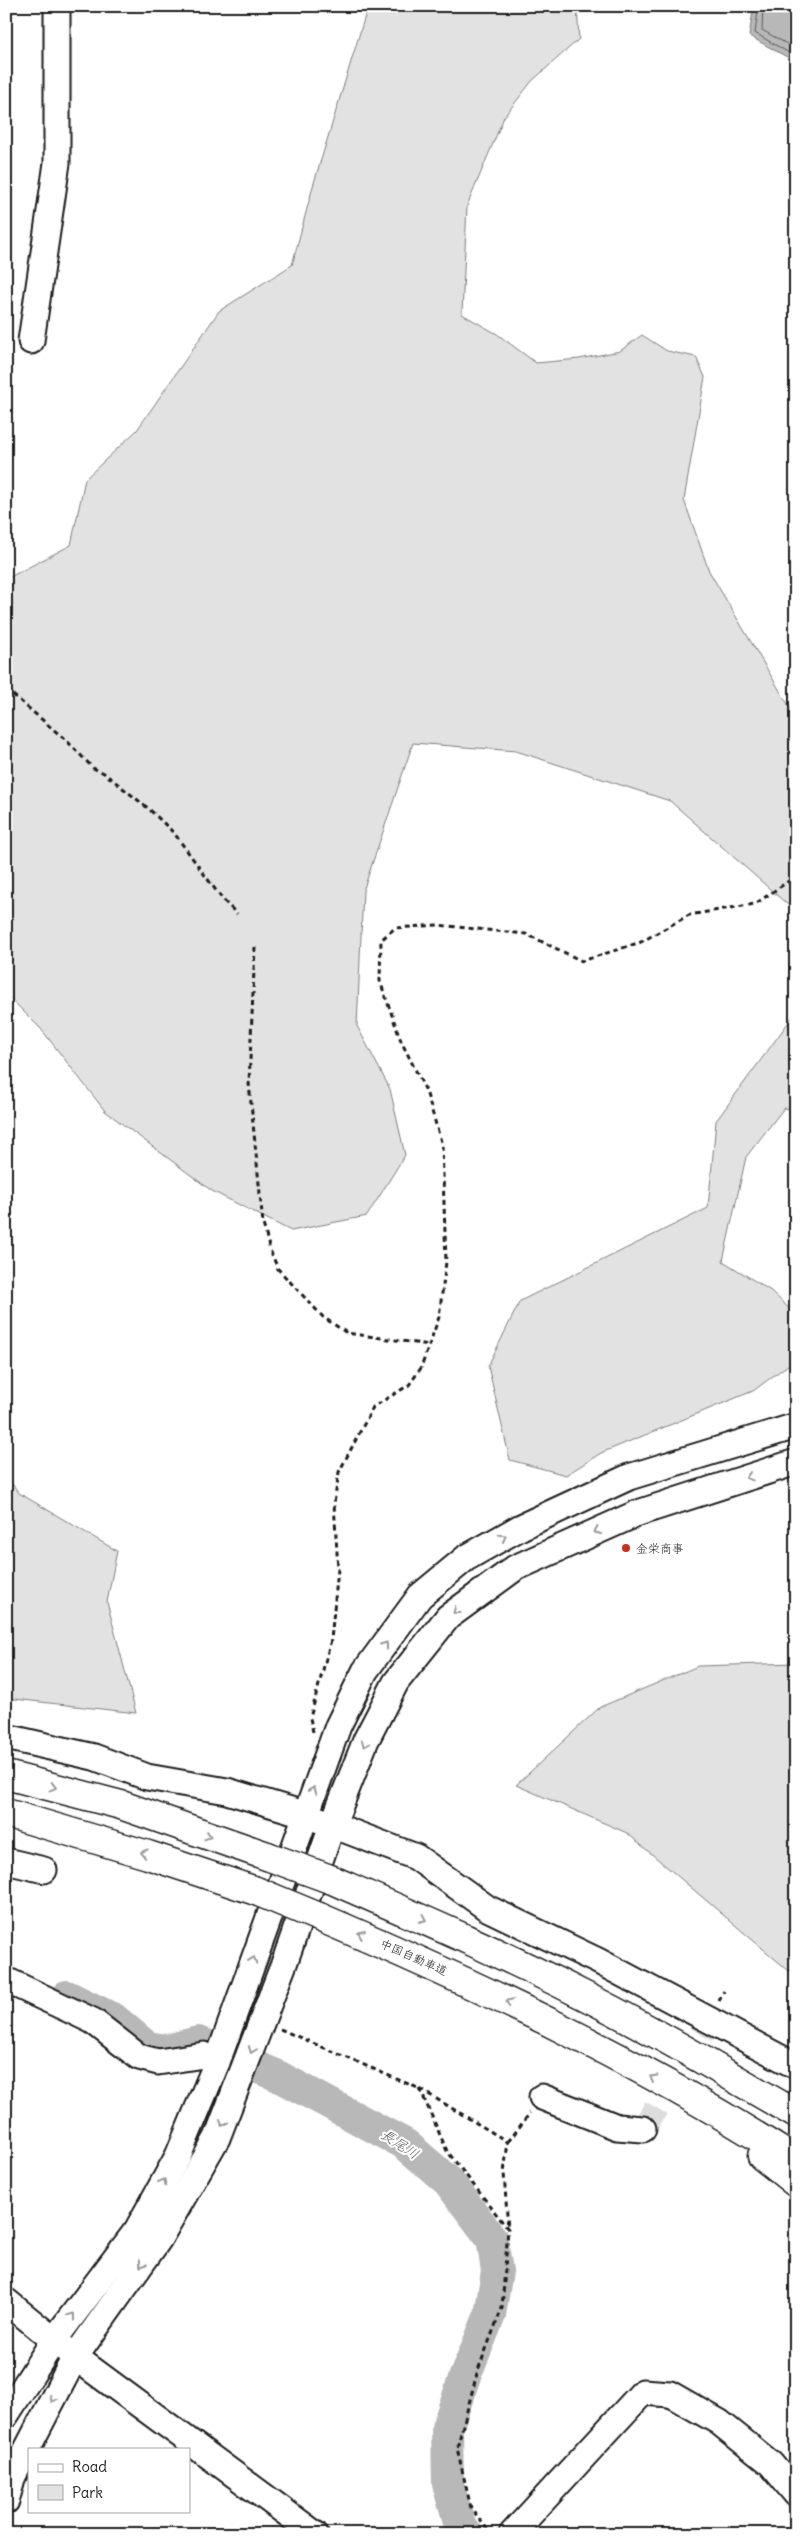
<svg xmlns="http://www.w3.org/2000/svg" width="802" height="2540" font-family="Delius,'Klee One',sans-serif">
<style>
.green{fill:#e2e2e2;stroke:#7f7f7f}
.water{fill:#b8b8b8;stroke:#7a7a7a}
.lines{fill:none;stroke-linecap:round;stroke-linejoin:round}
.shore{stroke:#5a5a5a;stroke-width:1}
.river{stroke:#b8b8b8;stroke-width:32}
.minor-tunnel{stroke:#ddd;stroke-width:25;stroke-dasharray:25 12;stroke-linecap:butt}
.minor-casing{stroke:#1c1c1c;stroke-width:29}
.highway-casing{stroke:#1c1c1c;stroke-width:31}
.path{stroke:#1c1c1c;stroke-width:3;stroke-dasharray:5 4;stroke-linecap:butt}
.minor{stroke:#fff;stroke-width:25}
.highway{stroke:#fff;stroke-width:28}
.highway-bridge-casing{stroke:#1c1c1c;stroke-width:31;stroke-linecap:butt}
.highway-bridge{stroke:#fff;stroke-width:28}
.oneway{stroke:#999}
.poi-dot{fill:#c8321e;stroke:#fff;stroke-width:2}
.labels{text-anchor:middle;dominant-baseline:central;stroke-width:4;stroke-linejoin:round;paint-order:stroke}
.poi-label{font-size:12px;fill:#1c1c1c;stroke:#fff;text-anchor:start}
.street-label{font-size:12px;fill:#1c1c1c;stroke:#fff}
.water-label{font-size:14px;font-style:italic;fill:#5a5a5a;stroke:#fff}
</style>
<rect width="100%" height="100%" fill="#fff"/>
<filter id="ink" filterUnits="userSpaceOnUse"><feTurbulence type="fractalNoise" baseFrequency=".02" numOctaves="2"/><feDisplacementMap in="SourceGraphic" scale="10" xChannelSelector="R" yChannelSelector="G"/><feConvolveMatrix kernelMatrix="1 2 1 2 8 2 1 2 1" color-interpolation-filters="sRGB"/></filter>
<g filter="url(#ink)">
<!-- green -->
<g class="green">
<path d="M 368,6 L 577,6 L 579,39 L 532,81 L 504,117 L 467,206 L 462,314 L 497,334 L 536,363 L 579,359 L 620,351 L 642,335 L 667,351 L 696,357 L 705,377 L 684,500 L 709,571 L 796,718 L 796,912 L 670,801 L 516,751 L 413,743 L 363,891 L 357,1026 L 390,1089 L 405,1155 L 367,1216 L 291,1231 L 212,1191 L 105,1111 L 41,1029 L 6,994 L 6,579 L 71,545 L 85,479 L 137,430 L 219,311 L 292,265 L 313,186 Z"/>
<path d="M 796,1012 L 796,1110 L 784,1108 L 746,1157 L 723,1261 L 771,1291 L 796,1315 L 796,1359 L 753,1391 L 601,1453 L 566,1475 L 510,1460 L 488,1366 L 520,1301 L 708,1208 L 716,1121 Z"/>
<path d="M 6,1476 L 19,1493 L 117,1551 L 107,1602 L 136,1713 L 6,1698 Z"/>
<path d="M 796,1663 L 796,1970 L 789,1971 L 627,1833 L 516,1785 L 600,1707 L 698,1666 Z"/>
</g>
<!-- water -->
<path class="water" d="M 750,6 L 796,6 L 796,62 L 749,36 L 753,11 Z"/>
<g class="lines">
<!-- shore -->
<g class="shore">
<path d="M 756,6 L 758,11 L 755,33 L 796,57"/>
<path d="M 763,6 L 762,30 L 796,49"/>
</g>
<!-- river -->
<path class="river" d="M 67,1996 L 114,2019 L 147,2047 L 168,2050 L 198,2042 L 276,2075 L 405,2144 L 448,2181 L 492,2239 L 497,2271 L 490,2315 L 465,2376 L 447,2428 L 448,2484 L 460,2526 L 467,2534"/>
<!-- minor-tunnel -->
<path class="minor-tunnel" d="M 643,2129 L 710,2019"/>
<defs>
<g id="minor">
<path d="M 31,341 L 57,163 L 57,6"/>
<path d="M 6,1737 L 94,1757 L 147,1777 L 227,1791 L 304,1814 L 416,1857 L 487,1908 L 598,1961 L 796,2066"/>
<path d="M 6,1861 L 44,1870"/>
<path d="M 6,1980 L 93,2021 L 139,2057 L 158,2062 L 204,2055 L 217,2062"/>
<path d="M 542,2097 L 617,2127 L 643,2129"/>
<path d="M 6,2301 L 75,2357 L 315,2534"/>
<path d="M 6,2415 L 54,2340 L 137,2230 L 178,2156 L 217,2062 L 338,1726 L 365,1671 L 420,1596 L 466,1558 L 521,1527 L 629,1477 L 796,1426"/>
<path d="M 6,2501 L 13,2476 L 75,2357 L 159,2239 L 217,2138 L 285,1961 L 332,1826 L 366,1740 L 396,1682 L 448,1617 L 515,1568 L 638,1513 L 796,1462"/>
<path d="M 512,2534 L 643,2392 L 670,2394 L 719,2422 L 771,2464 L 796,2494"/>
</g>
<g id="highway">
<path d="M 6,1775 L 121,1805 L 267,1856"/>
<path d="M 6,1813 L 148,1855 L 256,1891"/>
<path d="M 330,1879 C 415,1916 499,1952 581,1994 C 655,2031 725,2073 796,2114"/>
<path d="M 319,1917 C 483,1987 646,2064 796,2161"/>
<path d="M 762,2156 L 796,2183"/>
</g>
</defs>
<!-- minor casing -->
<use href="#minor" class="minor-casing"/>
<!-- highway casing -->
<use href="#highway" class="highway-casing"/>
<!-- path -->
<g class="path">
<path d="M 6,689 L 67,741 L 93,768 L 104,773 L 149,809 L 174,833 L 223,900 L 237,914"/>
<path d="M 255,947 L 249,1083 L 263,1224 L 270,1250 L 278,1269 L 323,1317 L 347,1333 L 430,1345"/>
<path d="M 313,1732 L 310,1718 L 331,1640 L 338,1569 L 334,1503 L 339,1472 L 373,1407 L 409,1385 L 421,1368 L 439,1317 L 446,1262 L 442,1145 L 426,1091 L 401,1041 L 380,981 L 381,940 L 395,928 L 438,925 L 526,934 L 582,961 L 641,942 L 689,915 L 755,904 L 796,876"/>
<path d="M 719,2001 L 724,1991"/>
<path d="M 280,2029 L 420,2089 L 508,2142 L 504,2173 L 508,2229"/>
<path d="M 420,2089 L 447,2151 L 508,2229 L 502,2308 L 478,2370 L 457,2448 L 471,2508 L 490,2533"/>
<path d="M 508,2142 L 530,2113"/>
</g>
<!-- minor -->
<use href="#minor" class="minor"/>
<!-- highway -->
<use href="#highway" class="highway"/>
<defs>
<g id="highway-bridge">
<path d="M 267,1856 L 330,1879"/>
<path d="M 256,1891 L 319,1917"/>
</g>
</defs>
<!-- highway-bridge casing -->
<use href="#highway-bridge" class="highway-bridge-casing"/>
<!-- highway-bridge -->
<use href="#highway-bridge" class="highway-bridge"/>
</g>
<!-- one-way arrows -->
<defs><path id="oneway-chevron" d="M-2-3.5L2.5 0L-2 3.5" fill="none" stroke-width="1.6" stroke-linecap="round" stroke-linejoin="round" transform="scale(1.25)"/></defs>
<g class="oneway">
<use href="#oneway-chevron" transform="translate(749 1477) rotate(162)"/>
<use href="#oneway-chevron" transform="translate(597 1531) rotate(156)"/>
<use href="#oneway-chevron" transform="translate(503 1537) rotate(-30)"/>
<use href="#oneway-chevron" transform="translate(456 1611) rotate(144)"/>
<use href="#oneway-chevron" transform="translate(385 1645) rotate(-54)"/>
<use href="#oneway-chevron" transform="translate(365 1744) rotate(113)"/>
<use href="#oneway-chevron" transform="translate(53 1787) rotate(15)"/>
<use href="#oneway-chevron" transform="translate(313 1790) rotate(-70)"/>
<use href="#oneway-chevron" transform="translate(208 1836) rotate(19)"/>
<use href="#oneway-chevron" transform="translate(144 1853) rotate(-163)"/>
<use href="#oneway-chevron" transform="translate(423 1919) rotate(24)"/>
<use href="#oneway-chevron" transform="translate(361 1934) rotate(-157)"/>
<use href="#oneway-chevron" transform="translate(253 1960) rotate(-71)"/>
<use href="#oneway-chevron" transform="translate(509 2002) rotate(-154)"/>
<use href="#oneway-chevron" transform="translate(252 2050) rotate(111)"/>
<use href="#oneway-chevron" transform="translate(653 2078) rotate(-150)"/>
<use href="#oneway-chevron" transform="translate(223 2123) rotate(112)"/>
<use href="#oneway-chevron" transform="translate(163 2182) rotate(-61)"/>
<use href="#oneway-chevron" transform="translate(142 2264) rotate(125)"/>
<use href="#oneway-chevron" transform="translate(72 2316) rotate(-53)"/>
<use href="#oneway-chevron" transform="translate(53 2399) rotate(118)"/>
</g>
</g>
<!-- markers -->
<circle class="poi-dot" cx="626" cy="1548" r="5"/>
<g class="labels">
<!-- poi labels -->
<g class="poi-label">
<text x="636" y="1548">金栄商事</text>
</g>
<!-- street labels -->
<g class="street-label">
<text transform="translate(414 1957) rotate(24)">中国自動車道</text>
</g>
<!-- water labels -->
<g class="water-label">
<text transform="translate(400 2144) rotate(33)">長尾川</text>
</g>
</g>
<!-- margin -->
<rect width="802" height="2540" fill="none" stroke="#fff" stroke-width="25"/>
<rect x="12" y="12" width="777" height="2515" fill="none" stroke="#1c1c1c" stroke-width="2" filter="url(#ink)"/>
<!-- legend -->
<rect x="28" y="2448" width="162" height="65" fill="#ffffff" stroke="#a4a4a4"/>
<rect x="38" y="2464" width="25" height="8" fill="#ffffff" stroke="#a4a4a4"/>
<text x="72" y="2472" font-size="15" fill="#1c1c1c">Road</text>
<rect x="38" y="2485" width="25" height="15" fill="#e2e2e2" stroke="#a4a4a4"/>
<text x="72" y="2498" font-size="15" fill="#1c1c1c">Park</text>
</svg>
